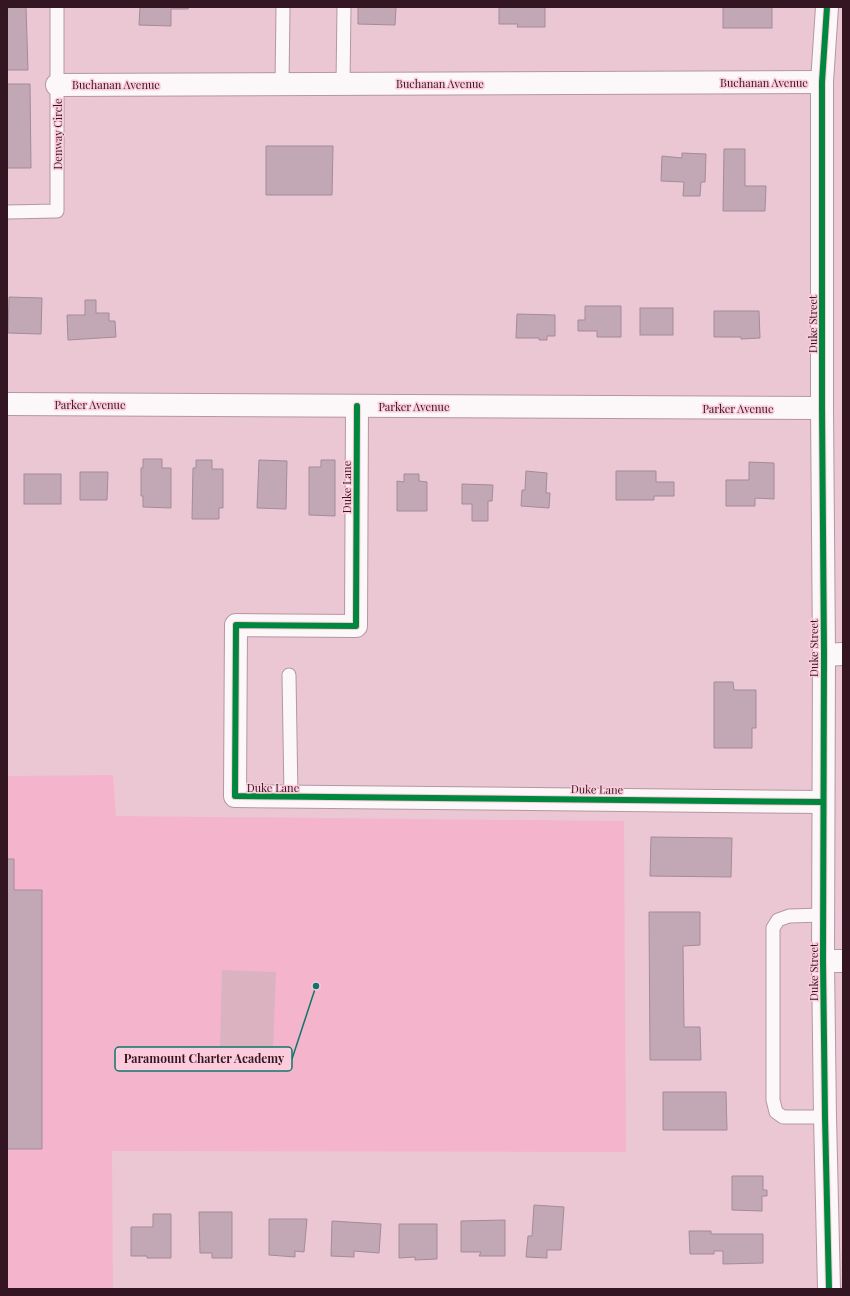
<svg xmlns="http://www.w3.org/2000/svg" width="850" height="1296" font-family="'Playfair Display',serif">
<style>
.built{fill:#f4b5cc}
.green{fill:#dab2c0}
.building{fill:#c2a8b5;stroke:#a58a98}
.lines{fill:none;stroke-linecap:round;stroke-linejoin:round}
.lane-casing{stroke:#b497a2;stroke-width:15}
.street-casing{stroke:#b497a2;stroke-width:24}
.lane{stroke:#fcf7f8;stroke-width:13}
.street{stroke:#fcf7f8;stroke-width:22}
.cycleway-casing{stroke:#fcccdc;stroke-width:8}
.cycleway{stroke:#00873e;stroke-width:6}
.labels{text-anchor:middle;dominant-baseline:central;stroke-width:3;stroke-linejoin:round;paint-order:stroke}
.street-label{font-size:11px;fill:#331621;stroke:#fcccdc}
.leader{fill:none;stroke:#0f766e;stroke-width:1.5}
.callout-dot{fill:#0f766e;stroke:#fcccdc;stroke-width:1.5}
.callout{fill:#fcccdc;stroke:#0f766e;stroke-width:1.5}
.callout-label{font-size:12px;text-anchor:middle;font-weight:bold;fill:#331621}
</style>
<rect width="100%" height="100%" fill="#eac7d3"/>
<!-- built -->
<path class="built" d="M 113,775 L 116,816 L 624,821 L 626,1152 L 112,1151 L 113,1289 L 7,1289 L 7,776 Z"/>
<!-- green -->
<path class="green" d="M 222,970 L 276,972 L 273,1050 L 220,1049 Z"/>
<!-- building -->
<g class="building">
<path d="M 7,7 L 26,7 L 28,70 L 7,70 Z"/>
<path d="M 140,7 L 189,7 L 188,9 L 171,9 L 171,26 L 139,25 Z"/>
<path d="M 358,7 L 396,7 L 395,25 L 358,24 Z"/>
<path d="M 499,7 L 545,7 L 545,27 L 517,27 L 518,24 L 499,24 Z"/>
<rect x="723" y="7" width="49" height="21"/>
<path d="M 7,84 L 30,84 L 31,168 L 7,168 Z"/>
<path d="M 266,146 L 333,146 L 332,195 L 266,195 Z"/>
<path d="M 724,149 L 745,149 L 745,186 L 766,186 L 765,211 L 723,211 Z"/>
<path d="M 682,153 L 706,154 L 705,182 L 701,182 L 700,196 L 683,196 L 684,182 L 661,181 L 662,156 L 682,158 Z"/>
<path d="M 9,297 L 42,298 L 41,334 L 8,333 Z"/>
<path d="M 85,300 L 96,300 L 96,313 L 109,313 L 109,321 L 115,321 L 116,337 L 68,340 L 67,315 L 85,315 Z"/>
<path d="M 585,306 L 621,306 L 621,337 L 597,337 L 597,331 L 578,331 L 578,320 L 585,320 Z"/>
<rect x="640" y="308" width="33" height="27"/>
<path d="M 714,311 L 759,311 L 760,338 L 741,339 L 741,337 L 714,337 Z"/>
<path d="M 517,314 L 555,315 L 555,336 L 547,336 L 547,340 L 539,340 L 539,338 L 516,338 Z"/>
<path d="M 143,459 L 162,459 L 162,468 L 171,468 L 171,508 L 143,507 L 143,496 L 141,496 L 141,468 L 143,468 Z"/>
<path d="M 196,460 L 212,460 L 212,469 L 223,469 L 223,508 L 219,508 L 219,519 L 192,519 L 193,468 L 196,468 Z"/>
<path d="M 259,460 L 287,461 L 286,509 L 257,508 Z"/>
<path d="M 321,460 L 335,460 L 335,516 L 309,515 L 309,467 L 321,467 Z"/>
<path d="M 749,462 L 774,463 L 774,499 L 755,498 L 755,506 L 726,506 L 726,480 L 749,480 Z"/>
<path d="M 526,471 L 547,473 L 546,493 L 550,493 L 549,508 L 521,506 L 522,490 L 525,490 Z"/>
<path d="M 616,471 L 656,471 L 656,482 L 674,482 L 674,496 L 654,496 L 654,500 L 616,500 Z"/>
<path d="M 80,472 L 108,472 L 107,500 L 80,500 Z"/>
<rect x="24" y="474" width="37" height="30"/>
<path d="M 404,474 L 419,474 L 419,481 L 427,482 L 427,511 L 397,511 L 397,481 L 404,482 Z"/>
<path d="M 462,484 L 493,485 L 492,501 L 488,501 L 488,521 L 472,521 L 472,504 L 462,504 Z"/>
<path d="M 714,682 L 733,682 L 734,690 L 756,690 L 756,728 L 752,728 L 752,748 L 714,748 Z"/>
<path d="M 651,837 L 732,838 L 731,877 L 650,876 Z"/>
<path d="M 7,859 L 14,859 L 14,890 L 42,890 L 42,1149 L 7,1149 Z"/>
<path d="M 649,912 L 700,912 L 700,945 L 683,946 L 684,1027 L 700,1027 L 701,1060 L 650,1060 Z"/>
<path d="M 663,1092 L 726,1092 L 727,1130 L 663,1130 Z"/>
<path d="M 732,1176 L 763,1176 L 763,1190 L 767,1190 L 767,1196 L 762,1196 L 762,1211 L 732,1210 Z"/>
<path d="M 534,1205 L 564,1207 L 561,1250 L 547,1250 L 547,1258 L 526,1257 L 528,1236 L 532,1236 Z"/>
<path d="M 199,1212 L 232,1212 L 232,1258 L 212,1258 L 212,1253 L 200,1253 Z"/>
<path d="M 153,1214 L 171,1214 L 171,1258 L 147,1258 L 147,1256 L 131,1256 L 131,1227 L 153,1227 Z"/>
<path d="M 269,1219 L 307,1219 L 304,1252 L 295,1251 L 295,1257 L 269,1255 Z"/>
<path d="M 505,1220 L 505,1256 L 479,1256 L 481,1252 L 461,1252 L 461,1221 Z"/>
<path d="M 332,1221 L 381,1224 L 379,1253 L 354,1251 L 354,1257 L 331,1256 Z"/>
<path d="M 399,1224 L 437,1224 L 437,1259 L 415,1260 L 415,1257 L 399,1258 Z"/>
<path d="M 689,1231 L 711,1231 L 711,1234 L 763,1234 L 763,1263 L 723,1264 L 723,1251 L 714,1251 L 714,1254 L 690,1254 Z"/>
</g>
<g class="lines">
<defs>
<g id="lane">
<path d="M 282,84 L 283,7"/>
<path d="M 343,84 L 344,7"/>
<path d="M 7,212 L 57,211 L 57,7"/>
<path d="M 289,675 L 291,797"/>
<path d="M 823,915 L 789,916 L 778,920 L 773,928 L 773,1100 L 776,1112 L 783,1117 L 825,1117"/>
</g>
<g id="street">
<path d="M 827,7 L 822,82 L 822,408 L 824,655 L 823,961 L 825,1117 L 829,1289"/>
<path d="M 57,85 L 822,82"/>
<path d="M 7,404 L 822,408"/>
<path d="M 357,406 L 356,626 L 236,625 L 235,796 L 823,802"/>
<path d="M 824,655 L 843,654"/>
<path d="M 823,961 L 843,961"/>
</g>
</defs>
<!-- lane casing -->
<use href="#lane" class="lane-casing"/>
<!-- street casing -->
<use href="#street" class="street-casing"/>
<!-- lane -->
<use href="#lane" class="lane"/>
<!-- street -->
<use href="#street" class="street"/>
<defs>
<g id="cycleway">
<path d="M 827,7 L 822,82 L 822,408 L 824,655 L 823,961 L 825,1117 L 829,1289"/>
<path d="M 357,406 L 356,626 L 236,625 L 235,796 L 823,802"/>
</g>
</defs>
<!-- cycleway casing -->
<use href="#cycleway" class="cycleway-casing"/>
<!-- cycleway -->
<use href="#cycleway" class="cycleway"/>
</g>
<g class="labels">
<!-- street labels -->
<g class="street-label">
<text x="764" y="82">Buchanan Avenue</text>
<text x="440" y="83">Buchanan Avenue</text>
<text x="116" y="84">Buchanan Avenue</text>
<text transform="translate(57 134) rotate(-90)">Denway Circle</text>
<text transform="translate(812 324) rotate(-90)">Duke Street</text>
<text x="90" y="404">Parker Avenue</text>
<text x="414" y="406">Parker Avenue</text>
<text x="738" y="408">Parker Avenue</text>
<text transform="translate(346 487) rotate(-90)">Duke Lane</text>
<text transform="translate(813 648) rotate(-90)">Duke Street</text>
<text x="273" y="787">Duke Lane</text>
<text transform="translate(597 789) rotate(1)">Duke Lane</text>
<text transform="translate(813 972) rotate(-90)">Duke Street</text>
</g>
</g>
<!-- callouts -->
<path class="leader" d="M316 986L292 1059"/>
<circle class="callout-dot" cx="316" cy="986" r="4"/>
<rect class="callout" x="115" y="1047" width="177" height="24" rx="4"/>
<g class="callout-label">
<text x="204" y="1063">Paramount Charter Academy</text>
</g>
<!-- border -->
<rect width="850" height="1296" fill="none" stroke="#331621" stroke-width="16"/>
</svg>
